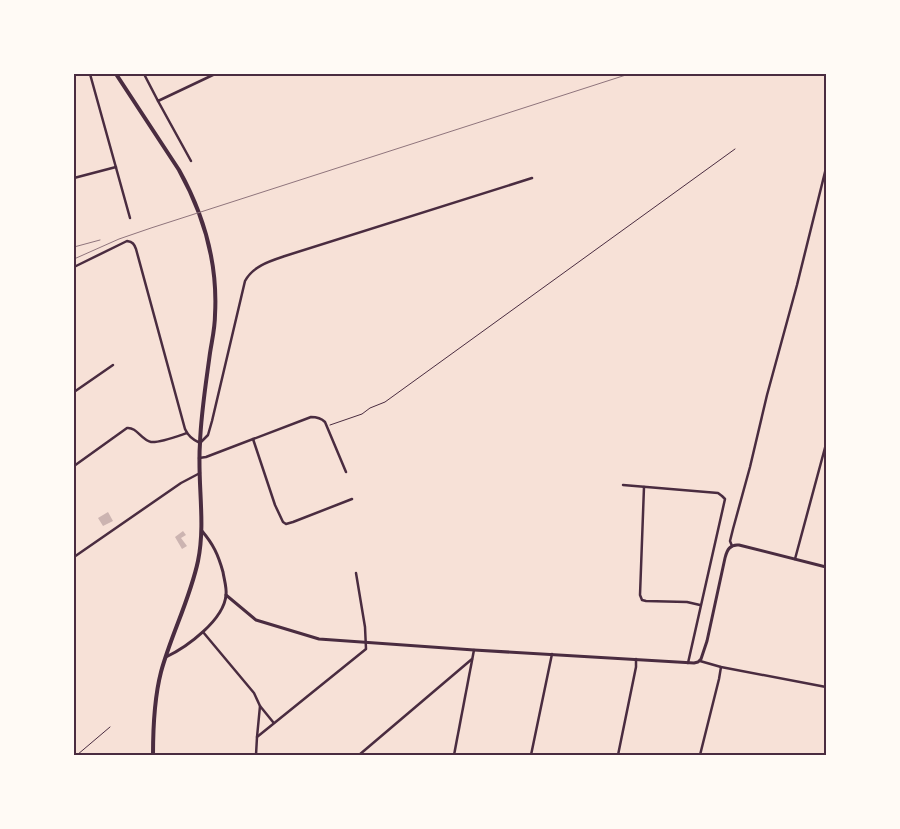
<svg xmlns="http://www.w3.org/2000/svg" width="900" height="829" font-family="'Noto Sans',sans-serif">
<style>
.building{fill:#ccb4b1}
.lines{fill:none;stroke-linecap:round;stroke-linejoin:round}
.path{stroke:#4a2c40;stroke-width:1}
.minor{stroke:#4a2c40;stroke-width:2.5}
.tertiary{stroke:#4a2c40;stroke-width:3}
.secondary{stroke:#4a2c40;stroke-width:4}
.rail{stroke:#8f747c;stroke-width:1}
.neatline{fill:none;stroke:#4a2c40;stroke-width:2}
</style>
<rect width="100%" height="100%" fill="#f7e1d7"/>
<!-- building -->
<g class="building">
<path d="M 108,512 L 113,521 L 103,526 L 98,518 Z"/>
<path d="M 183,531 L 186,535 L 181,538 L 187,546 L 182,549 L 175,537 Z"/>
</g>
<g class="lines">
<!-- path -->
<g class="path">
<path d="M 330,425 L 362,414 L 370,408 L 385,402 L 735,149"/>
<path d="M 77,755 L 110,727"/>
</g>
<!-- minor -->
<g class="minor">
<path d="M 90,74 L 130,218"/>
<path d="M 144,74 L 158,101 L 215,74"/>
<path d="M 158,101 L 191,161"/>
<path d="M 74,178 L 116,167"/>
<path d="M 74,267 L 127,241 C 133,242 134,244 136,249 L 185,429 C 188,436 193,440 200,443 L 208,435 L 212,421 L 245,281 C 253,266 270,261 285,256 L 532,178"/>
<path d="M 74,392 L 113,365"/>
<path d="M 253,439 L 275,505 L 283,522 L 286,524 L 293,522 L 352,499"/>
<path d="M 199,458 L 206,457 L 311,417 C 317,417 321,418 325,422 L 346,472"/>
<path d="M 74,466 L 127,428 C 137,427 141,440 151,442 C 160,443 178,436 187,433"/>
<path d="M 623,485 L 718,493 L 722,496 L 725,499 L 688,663"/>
<path d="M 644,487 L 640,595 L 642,600 L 646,601 L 687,602 L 700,605"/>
<path d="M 732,546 L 730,541 L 733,529 L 750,467 L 767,395 L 797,285 L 826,168"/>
<path d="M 74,557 L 181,483 L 200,473"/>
<path d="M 795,559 L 826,444"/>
<path d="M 203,632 L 254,693 L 260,706 L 257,737"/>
<path d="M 700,661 L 721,667 L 826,687"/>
<path d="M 260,706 L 273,722"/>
<path d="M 256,755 L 257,737 L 366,649 L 365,627 L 356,573"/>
<path d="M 359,755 L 472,659"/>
<path d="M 454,755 L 474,650"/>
<path d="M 531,755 L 552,654"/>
<path d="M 618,755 L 636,667 L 636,659"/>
<path d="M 700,755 L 719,679 L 721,667"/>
</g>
<!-- tertiary -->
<g class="tertiary">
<path d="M 226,595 L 256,620 L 319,639 L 474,650 L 694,663 L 698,662 L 701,659 L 707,641 L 725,558 C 727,550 730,544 739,545 L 826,567"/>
<path d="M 166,657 C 187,647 224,620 226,595 C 227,588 224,579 223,572 C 218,554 213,544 202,531"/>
</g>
<!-- secondary -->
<path class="secondary" d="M 116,74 L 179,170 C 204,215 218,263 215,315 C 215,328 212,340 210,353 C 206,383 201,413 200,443 C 197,482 206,522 198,561 C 190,599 171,635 161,672 C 154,699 153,727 153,755"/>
<!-- rail -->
<g class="rail">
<path d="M 74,247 L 100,240"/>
<path d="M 74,259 L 119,239 L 151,228 L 629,74"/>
</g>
</g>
<!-- border -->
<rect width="900" height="829" fill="none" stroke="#fffaf5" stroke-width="150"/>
<rect x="75" y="75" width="750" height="679" class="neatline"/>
</svg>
